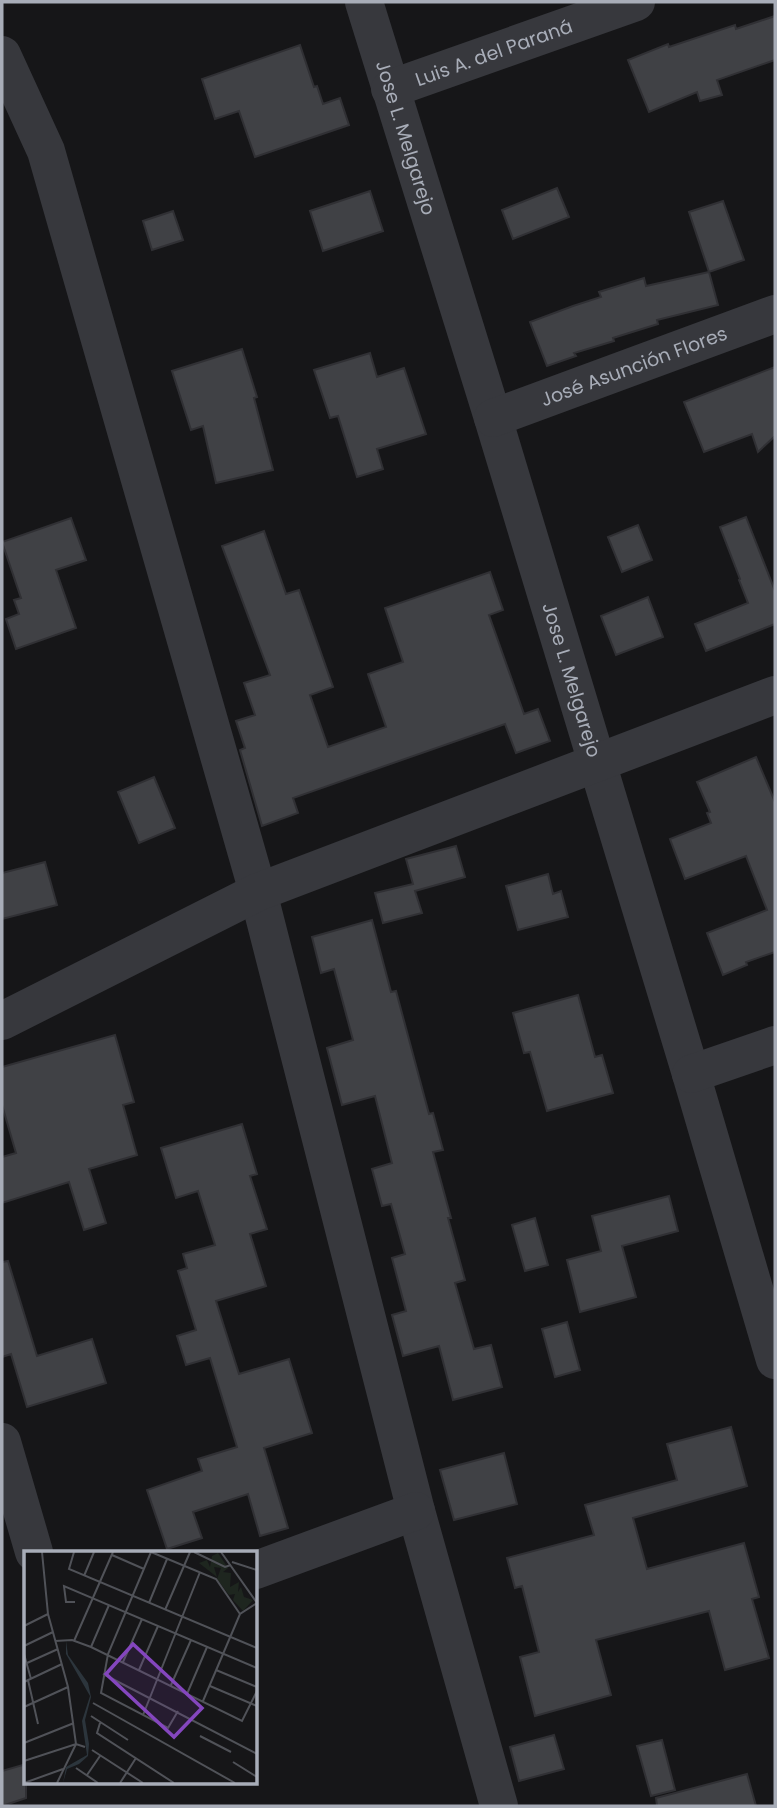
<svg xmlns="http://www.w3.org/2000/svg" width="777" height="1808" viewBox="0 0 777 1808" font-family="Poppins,sans-serif">
  <rect width="100%" height="100%" fill="#161618"/>
  <path fill="#404145" stroke="#303034" stroke-width="2" d="M 775,16 L 775,60 L 717,80 L 722,95 L 700,101 L 697,92 L 649,112 L 628,60 L 668,44 L 669,47 L 735,25 L 736,29 Z
    M 300,45 L 314,87 L 317,86 L 323,104 L 340,98 L 349,125 L 255,157 L 239,111 L 215,119 L 202,79 Z
    M 557,188 L 569,217 L 513,239 L 502,210 Z
    M 370,191 L 383,231 L 323,251 L 310,211 Z
    M 723,201 L 744,260 L 709,272 L 689,212 Z
    M 173,211 L 183,240 L 152,250 L 143,221 Z
    M 709,272 L 718,305 L 657,320 L 658,324 L 613,338 L 614,341 L 574,353 L 576,356 L 547,366 L 530,322 L 573,306 L 601,297 L 599,292 L 644,278 L 646,286 Z
    M 242,349 L 257,397 L 254,398 L 273,470 L 216,483 L 203,426 L 191,430 L 172,371 Z
    M 370,353 L 377,377 L 404,368 L 426,434 L 377,449 L 383,469 L 357,477 L 338,416 L 330,418 L 314,370 Z
    M 775,367 L 775,436 L 758,452 L 752,434 L 704,452 L 684,402 Z
    M 746,517 L 775,591 L 775,624 L 706,651 L 695,624 L 748,603 L 739,580 L 740,579 L 720,527 Z
    M 71,518 L 86,560 L 56,570 L 76,628 L 16,649 L 6,619 L 19,614 L 14,600 L 21,598 L 2,542 Z
    M 638,525 L 652,560 L 622,572 L 608,537 Z
    M 264,531 L 286,594 L 299,590 L 333,687 L 310,695 L 328,747 L 386,727 L 368,674 L 403,662 L 385,608 L 490,572 L 503,610 L 489,615 L 524,714 L 538,709 L 550,741 L 516,753 L 505,724 L 293,798 L 298,813 L 262,826 L 240,750 L 245,748 L 236,721 L 255,715 L 244,683 L 270,675 L 222,546 Z
    M 648,597 L 663,637 L 616,655 L 601,616 Z
    M 756,757 L 775,802 L 775,952 L 746,962 L 747,965 L 723,975 L 707,933 L 767,910 L 746,856 L 685,879 L 670,839 L 711,823 L 707,813 L 710,812 L 697,782 Z
    M 154,777 L 175,828 L 139,843 L 118,792 Z
    M 456,846 L 465,877 L 415,891 L 422,913 L 383,923 L 375,893 L 413,884 L 406,859 Z
    M 45,862 L 57,905 L 2,919 L 2,873 Z
    M 548,874 L 553,894 L 561,891 L 568,917 L 518,930 L 506,886 Z
    M 372,920 L 391,992 L 396,991 L 429,1114 L 433,1113 L 443,1150 L 433,1152 L 451,1218 L 448,1218 L 465,1280 L 455,1283 L 474,1349 L 491,1345 L 502,1387 L 453,1400 L 439,1346 L 403,1356 L 392,1315 L 406,1311 L 392,1258 L 405,1254 L 391,1204 L 382,1206 L 372,1169 L 392,1163 L 375,1096 L 342,1105 L 327,1048 L 353,1040 L 334,969 L 321,973 L 312,937 Z
    M 578,995 L 595,1057 L 602,1055 L 613,1093 L 547,1111 L 530,1052 L 524,1053 L 513,1013 Z
    M 115,1035 L 134,1102 L 123,1105 L 137,1155 L 89,1169 L 106,1223 L 84,1230 L 69,1182 L 2,1203 L 2,1157 L 16,1153 L 2,1105 L 2,1067 Z
    M 242,1124 L 257,1174 L 250,1176 L 267,1229 L 250,1234 L 266,1286 L 216,1301 L 239,1374 L 289,1359 L 312,1433 L 264,1448 L 288,1528 L 260,1536 L 248,1494 L 193,1512 L 202,1538 L 167,1549 L 147,1490 L 202,1471 L 198,1459 L 237,1447 L 210,1358 L 186,1365 L 177,1336 L 196,1330 L 178,1271 L 187,1268 L 183,1254 L 215,1245 L 198,1191 L 176,1198 L 161,1148 Z
    M 669,1196 L 678,1231 L 622,1246 L 636,1297 L 580,1312 L 567,1260 L 601,1251 L 592,1216 Z
    M 535,1218 L 548,1265 L 525,1271 L 512,1225 Z
    M 8,1261 L 37,1356 L 92,1339 L 106,1383 L 27,1407 L 11,1354 L 2,1357 L 2,1262 Z
    M 567,1322 L 580,1370 L 555,1377 L 542,1329 Z
    M 731,1427 L 747,1486 L 633,1518 L 647,1569 L 744,1543 L 759,1597 L 752,1599 L 769,1658 L 725,1670 L 709,1611 L 596,1640 L 611,1695 L 535,1716 L 520,1657 L 539,1652 L 522,1586 L 515,1588 L 507,1558 L 594,1535 L 585,1505 L 677,1480 L 667,1444 Z
    M 504,1453 L 517,1504 L 454,1520 L 440,1470 Z
    M 554,1735 L 564,1769 L 519,1781 L 510,1747 Z
    M 662,1740 L 675,1790 L 651,1796 L 637,1746 Z
    M 26,1764 L 26,1798 L 2,1806 L 2,1771 Z
    M 747,1774 L 756,1806 L 657,1806 L 656,1798 Z"/>
  <g fill="none" stroke-linecap="round" stroke-linejoin="round">
    <g stroke="#37383d" stroke-width="38">
      <path id="s1" d="M 364,2 L 493,418 L 691,1074 L 775,1360"/>
      <path d="M 2,55 L 46,151 L 258,892 L 416,1511 L 499,1806"/>
      <path id="s2" d="M 390,89 L 636,2"/>
      <path id="s3" d="M 493,418 L 775,314"/>
      <path d="M 2,1021 L 258,892 L 775,695"/>
      <path d="M 691,1074 L 775,1045"/>
      <path d="M 2,1442 L 34,1552"/>
      <path d="M 256,1570 L 416,1511"/>
    </g>
  </g>
  <g text-anchor="middle" dominant-baseline="central" stroke-width="5" stroke-linejoin="round" paint-order="stroke">
    <g font-size="19" fill="#a8adb8" stroke="#111113">
      <text stroke="none"><textPath href="#s2" startOffset="110">Luis A. del Paraná</textPath></text>
      <text stroke="none"><textPath href="#s1" startOffset="142">Jose L. Melgarejo</textPath></text>
      <text stroke="none"><textPath href="#s3" startOffset="150">José Asunción Flores</textPath></text>
      <text stroke="none"><textPath href="#s1" startOffset="709">Jose L. Melgarejo</textPath></text>
    </g>
  </g>
  <g transform="translate(24 1551)">
    <rect width="233" height="233" fill="#161618"/>
    <path d="M 194,2 L 204,17 L 199,21 L 207,22 L 206,36 L 215,31 L 214,41 L 217,36 L 220,46 L 229,49 L 219,60 L 209,49 L 211,43 L 205,44 L 193,28 L 197,17 L 190,16 L 193,26 L 175,12 L 183,9 L 186,16 L 188,5 Z" fill="#1e261f"/>
    <path d="M 42,90 L 44,104 L 64,132 L 67,146 L 61,169 L 65,193 L 64,205 L 55,213 L 43,218 L 39,232 L 42,216 L 63,204 L 58,170 L 66,145 L 42,103 Z" fill="#2c353c"/>
    <path fill="none" stroke="#505258" stroke-width="2" d="M 18,1 L 24,63 L 44,136 L 52,193 L 33,232M 50,1 L 45,18 L 233,97M 127,1 L 84,103 L 77,142 L 144,177 L 154,160M 127,1 L 192,28 L 216,63M 170,1 L 201,16 L 207,14M 197,1 L 233,52M 88,4 L 120,18M 208,11 L 233,19M 60,25 L 70,1M 51,51 L 42,51 L 40,35 L 233,117M 125,52 L 143,8M 141,59 L 166,1M 0,75 L 24,63M 31,90 L 48,89 L 67,96 L 218,170 L 233,140M 50,90 L 89,1M 0,95 L 29,81M 67,96 L 85,54M 0,103 L 7,128M 99,111 L 118,68M 3,112 L 34,98M 115,119 L 134,75M 192,119 L 233,136M 79,123 L 233,203M 4,129 L 14,173M 0,131 L 38,113M 147,134 L 167,89M 186,135 L 233,155M 163,143 L 183,96M 179,150 L 216,63 L 233,52M 69,152 L 211,232M 0,156 L 44,136M 119,164 L 176,21M 67,165 L 104,189M 76,172 L 73,182 L 150,232M 176,185 L 207,201M 0,192 L 50,172M 68,199 L 119,232M 0,210 L 52,193 L 61,196M 209,211 L 233,226M 52,217 L 74,232M 63,224 L 76,205M 0,232 L 39,218M 96,232 L 112,207"/>
    <path fill="#8446be" fill-opacity="0.15" stroke="#8446be" stroke-width="3.5" d="M 109,93 L 178,157 L 150,186 L 82,123 Z"/>
    <rect width="233" height="233" fill="none" stroke="#a8adb8" stroke-width="3.5"/>
  </g>
  <rect width="777" height="1808" fill="none" stroke="#a8adb8" stroke-width="7"/>
</svg>
